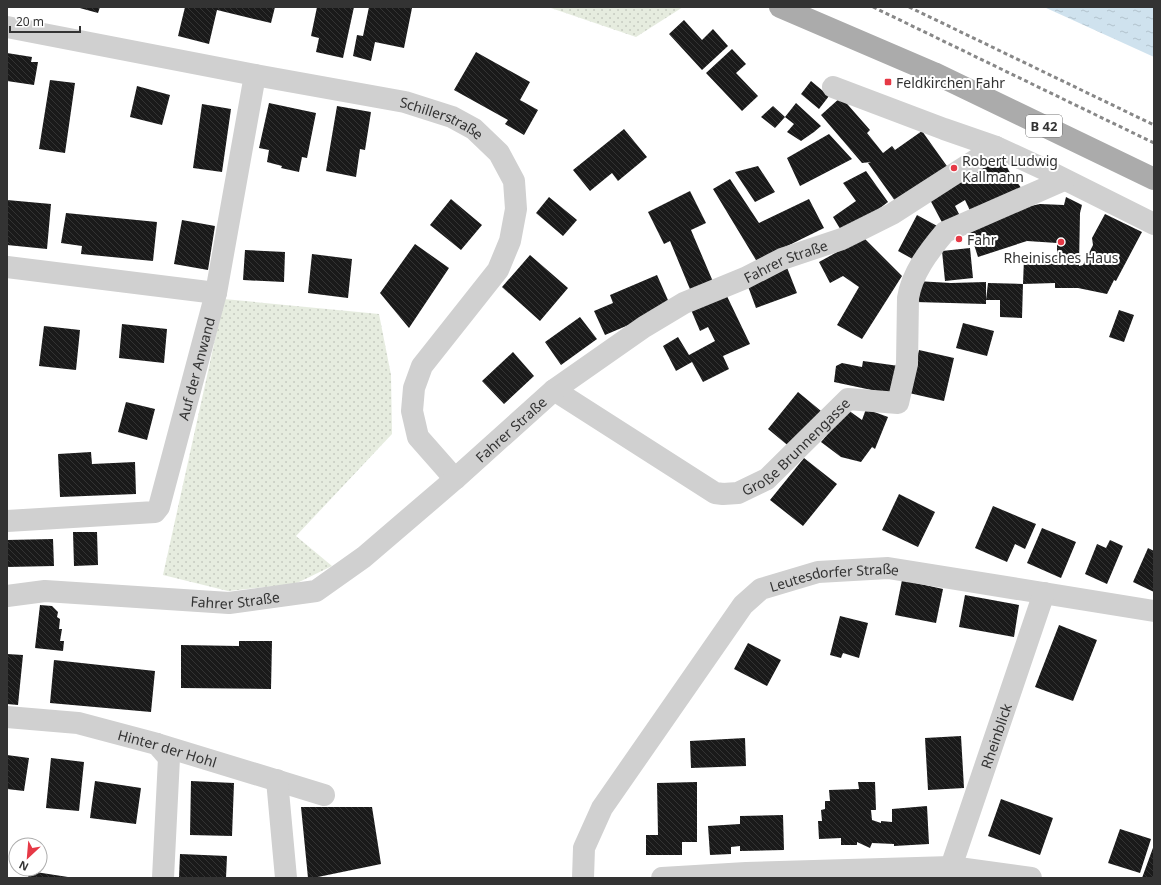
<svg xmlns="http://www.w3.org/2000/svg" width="1161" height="885" viewBox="0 0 1161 885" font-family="'Noto Sans',sans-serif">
  <defs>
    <pattern id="grass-dots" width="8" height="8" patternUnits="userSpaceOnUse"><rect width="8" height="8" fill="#e6ecdf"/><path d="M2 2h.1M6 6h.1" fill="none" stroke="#c6cbc0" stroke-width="1.8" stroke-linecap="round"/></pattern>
    <pattern id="water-ripples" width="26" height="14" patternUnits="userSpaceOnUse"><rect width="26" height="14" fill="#cfe2ee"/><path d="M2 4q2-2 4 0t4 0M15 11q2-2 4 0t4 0" fill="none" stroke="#b2c2cd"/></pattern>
    <pattern id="building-back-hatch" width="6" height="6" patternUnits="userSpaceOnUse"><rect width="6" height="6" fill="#1a1a1a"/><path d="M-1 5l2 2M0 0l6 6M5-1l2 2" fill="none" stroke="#333"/></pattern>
  </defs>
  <rect width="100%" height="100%" fill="#fff"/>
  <path fill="url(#grass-dots)" d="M 548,7 L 683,7 L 636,37 Z
    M 224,299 L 379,314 L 391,375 L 392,434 L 296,536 L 332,566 L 295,584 L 228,591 L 163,575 Z"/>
  <path fill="url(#water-ripples)" d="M 1044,7 L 1154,7 L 1154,57 Z"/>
  <path fill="url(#building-back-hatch)" d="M 76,7 L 100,7 L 98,13 Z
    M 185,7 L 275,7 L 271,23 L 217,10 L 209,44 L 178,36 Z
    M 317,7 L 354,7 L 343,58 L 316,52 L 319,38 L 311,36 Z
    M 369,7 L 408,7 L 412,8 L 404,48 L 375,42 L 371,61 L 353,56 L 357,35 L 363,36 Z
    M 684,20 L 702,40 L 713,29 L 728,46 L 702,70 L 669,34 Z
    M 732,49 L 746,64 L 736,73 L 758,96 L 742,111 L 706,73 Z
    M 476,52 L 530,82 L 520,100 L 538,110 L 524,135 L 505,124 L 508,120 L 454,90 Z
    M 7,53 L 32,57 L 31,62 L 38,62 L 34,85 L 7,81 Z
    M 50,80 L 75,83 L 65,153 L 39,149 Z
    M 811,81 L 829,96 L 819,109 L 801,94 Z
    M 137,86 L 170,95 L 162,125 L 130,117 Z
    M 841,97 L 870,130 L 867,133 L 883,153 L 892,146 L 895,150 L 922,131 L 949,169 L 898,205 L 868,163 L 871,162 L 862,163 L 821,115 Z
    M 269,103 L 316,113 L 307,158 L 302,157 L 299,172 L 281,168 L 282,166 L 267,162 L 269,150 L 259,148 Z
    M 796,103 L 821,126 L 814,132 L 801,141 L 787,132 L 794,124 L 785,117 Z
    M 202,104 L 231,109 L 222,172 L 193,168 Z
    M 337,106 L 371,112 L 365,150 L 360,149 L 356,177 L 326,171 Z
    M 773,106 L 785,117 L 775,128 L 761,117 Z
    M 624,129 L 647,157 L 618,181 L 612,173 L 590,191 L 573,170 Z
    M 829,134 L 852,159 L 800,186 L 787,158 Z
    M 1000,154 L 1009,171 L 1022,189 L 973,217 L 965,200 L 955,206 L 962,220 L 945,228 L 928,196 Z
    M 758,166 L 775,192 L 755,202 L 735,172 Z
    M 866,171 L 888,202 L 864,220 L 842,232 L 833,217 L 856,201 L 843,183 Z
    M 730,179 L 759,223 L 809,199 L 824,228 L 773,253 L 759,265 L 713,189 Z
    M 690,191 L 706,223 L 691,230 L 714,284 L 692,294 L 670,241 L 664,244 L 648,212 Z
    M 549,197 L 577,220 L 563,236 L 536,213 Z
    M 1066,197 L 1082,205 L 1080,213 L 1079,266 L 1083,265 L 1093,245 L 1092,238 L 1105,214 L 1142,232 L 1116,281 L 1114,280 L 1107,294 L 1078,288 L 1055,288 L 1055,283 L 1023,284 L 1022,318 L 1000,317 L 1000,300 L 986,300 L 986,304 L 915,302 L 916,281 L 951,283 L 986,282 L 986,300 L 988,283 L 1023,284 L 1024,258 L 1057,259 L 1057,243 L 1027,241 L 978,257 L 968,226 L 1011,210 L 1040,204 L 1064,205 Z
    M 451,199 L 482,225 L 461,250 L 430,225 Z
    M 7,200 L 51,204 L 47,249 L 7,245 Z
    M 66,213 L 157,222 L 153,261 L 81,254 L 82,246 L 61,243 Z
    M 917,215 L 939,227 L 920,263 L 898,251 Z
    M 182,220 L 215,226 L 208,270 L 174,264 Z
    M 860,234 L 902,276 L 862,339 L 837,325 L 859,287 L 843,276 L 830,283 L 819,262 L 848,246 Z
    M 415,244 L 449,268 L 409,328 L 380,293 Z
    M 970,248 L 973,278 L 945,281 L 942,251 Z
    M 245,250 L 285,252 L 284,282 L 243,280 Z
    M 312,254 L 352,259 L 348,298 L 308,293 Z
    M 530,255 L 568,288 L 540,321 L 502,287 Z
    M 786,265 L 797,293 L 756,308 L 746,281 Z
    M 657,275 L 671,307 L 605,335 L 594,311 L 613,303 L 610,295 Z
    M 724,290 L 750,344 L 723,356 L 729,369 L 703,382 L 692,362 L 676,371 L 663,346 L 678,337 L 689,355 L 715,341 L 708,327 L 700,331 L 689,305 Z
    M 1119,310 L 1134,315 L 1124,342 L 1109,337 Z
    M 580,317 L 597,339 L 561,365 L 545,342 Z
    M 963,323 L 994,331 L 987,356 L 956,348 Z
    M 122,324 L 167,329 L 164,363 L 119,358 Z
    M 44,326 L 80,330 L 76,370 L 39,366 Z
    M 919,350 L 954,358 L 944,401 L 909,393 Z
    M 513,352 L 534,376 L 504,404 L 482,381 Z
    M 863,361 L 899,366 L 895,395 L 834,382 L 836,366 L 842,363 L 862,367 Z
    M 798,392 L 821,411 L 791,448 L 768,429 Z
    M 126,402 L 155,409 L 147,440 L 118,432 Z
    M 866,409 L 888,417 L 875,449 L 872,447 L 861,462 L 841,457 L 821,442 L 848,410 L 862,420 Z
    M 91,452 L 92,464 L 135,462 L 136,494 L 60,497 L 58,454 Z
    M 804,458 L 837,484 L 803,526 L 770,500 Z
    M 899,494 L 935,512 L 918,547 L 882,530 Z
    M 993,506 L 1036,524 L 1025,549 L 1015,544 L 1007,562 L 975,548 Z
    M 1042,528 L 1076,542 L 1061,578 L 1027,563 Z
    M 73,532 L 97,532 L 98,565 L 74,566 Z
    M 53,539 L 54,566 L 7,567 L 7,540 Z
    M 1110,540 L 1123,546 L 1107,584 L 1085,574 L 1097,544 L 1106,548 Z
    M 1148,548 L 1154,551 L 1154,592 L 1133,582 Z
    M 902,580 L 943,589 L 936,623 L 895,615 Z
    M 965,595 L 1019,605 L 1014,637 L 959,627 Z
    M 40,605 L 52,606 L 58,612 L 57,617 L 60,619 L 59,629 L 62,629 L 60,641 L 64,641 L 63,651 L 35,648 Z
    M 840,616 L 868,623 L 859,658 L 843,653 L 841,658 L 830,655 Z
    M 1059,625 L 1097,640 L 1073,701 L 1035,687 Z
    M 239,641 L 272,641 L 271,689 L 181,688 L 181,645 L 239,646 Z
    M 748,643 L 781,660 L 767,686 L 734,669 Z
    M 7,654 L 23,655 L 18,705 L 7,704 Z
    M 54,660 L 155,671 L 151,712 L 50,703 Z
    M 961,736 L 964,788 L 928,790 L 925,738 Z
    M 745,738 L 746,766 L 691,768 L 690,741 Z
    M 7,755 L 29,758 L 24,791 L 7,789 Z
    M 51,758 L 84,762 L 79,811 L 46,808 Z
    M 95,781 L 141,788 L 136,824 L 90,818 Z
    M 191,781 L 234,783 L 232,836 L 190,835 Z
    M 697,782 L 697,842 L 682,842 L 682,855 L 646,855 L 646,835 L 658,835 L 657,783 Z
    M 858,782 L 875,782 L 876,810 L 871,810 L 872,820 L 881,823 L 881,821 L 892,822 L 892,809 L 927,806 L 929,844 L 894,846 L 894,844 L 872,843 L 870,848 L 857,842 L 857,845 L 841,845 L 841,838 L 819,839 L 818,821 L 822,821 L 821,810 L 825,809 L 825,801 L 830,801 L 829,790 L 859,789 Z
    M 1001,799 L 1053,818 L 1040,855 L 988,836 Z
    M 301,807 L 372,807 L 381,864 L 313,878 L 308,878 Z
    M 783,815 L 784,850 L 740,851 L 740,846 L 731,847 L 731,854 L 710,855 L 708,826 L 740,824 L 740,816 Z
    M 1120,829 L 1151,839 L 1140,873 L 1108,863 Z
    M 1154,845 L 1154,878 L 1142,878 Z
    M 180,854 L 227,856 L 226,878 L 179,878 Z
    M 29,871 L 68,877 L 68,878 L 28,878 Z"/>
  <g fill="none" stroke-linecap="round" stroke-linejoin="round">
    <g stroke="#d0d0d0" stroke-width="22">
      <path id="s1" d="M 7,27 L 255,75 L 405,102 L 452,117 L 474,129 L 499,153 L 514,181 L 516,209 L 510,241 L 498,270 L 422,366 L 414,388 L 412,411 L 418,437 L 455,479"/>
      <path d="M 833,87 L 944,129 L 996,147 L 1046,170 L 1154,224"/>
      <path d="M 7,267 L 216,293"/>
      <path id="s2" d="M 554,390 L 715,493 L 723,494 L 738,493 L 767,479 L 848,399 L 898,403 L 907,364 L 908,298 C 912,273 929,251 945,232 L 1064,180"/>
      <path id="s3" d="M 7,521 L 155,512 L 159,507 L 216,293 L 255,75"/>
      <path id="s4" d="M 7,596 L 45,591 L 229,603 L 316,591 L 364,557 L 455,479 L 554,390 L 644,327 L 684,303 L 745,278 L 782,259 L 842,239 L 892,214 L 996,147"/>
      <path id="s5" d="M 7,717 L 78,723 L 157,744 L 324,795"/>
      <path d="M 157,744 L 169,758 L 163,878"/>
      <path d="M 277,780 L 286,878"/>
      <path id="s6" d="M 583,878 L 584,848 L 602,808 L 743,605 L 761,589 L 818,572 L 888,568 L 1154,611"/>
      <path d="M 662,878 L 746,873 L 951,867 L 1031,878"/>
      <path id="s7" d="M 948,878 L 951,867 L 1044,593"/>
    </g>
    <path stroke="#ababab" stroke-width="22" d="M 780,7 L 934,73 L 1154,179"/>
    <path stroke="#888" stroke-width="3" stroke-dasharray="4 3" stroke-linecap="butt" d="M 873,7 L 1154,143
      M 909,7 L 1154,125"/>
  </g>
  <g fill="#e63946" stroke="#fff" stroke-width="1.5">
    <rect x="884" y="78" width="8" height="8" rx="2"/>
    <circle cx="954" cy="168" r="4"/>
    <circle cx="959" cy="239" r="4"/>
    <circle cx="1061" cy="242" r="4"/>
  </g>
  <g text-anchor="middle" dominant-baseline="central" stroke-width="4" stroke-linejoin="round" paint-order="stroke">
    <rect fill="#fff" stroke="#707070" stroke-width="1" x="1026" y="115" width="36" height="22" rx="3"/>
    <g font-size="13" font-weight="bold" fill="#333">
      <text x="1044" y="126">B 42</text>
    </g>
    <g font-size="14" fill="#333" stroke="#fff" text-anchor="start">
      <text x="896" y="82">Feldkirchen Fahr</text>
      <text x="962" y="160">Robert Ludwig<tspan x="962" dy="16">Kallmann</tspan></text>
      <text x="967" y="239">Fahr</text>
      <text x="1061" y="257" text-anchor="middle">Rheinisches Haus</text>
    </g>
    <g font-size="14" fill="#333" stroke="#fff">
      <text stroke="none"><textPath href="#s1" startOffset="445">Schillerstraße</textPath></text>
      <text stroke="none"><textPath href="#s4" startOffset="889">Fahrer Straße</textPath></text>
      <text stroke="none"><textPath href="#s3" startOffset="298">Auf der Anwand</textPath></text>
      <text stroke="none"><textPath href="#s4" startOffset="564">Fahrer Straße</textPath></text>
      <text stroke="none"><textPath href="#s2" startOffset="289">Große Brunnengasse</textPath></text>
      <text stroke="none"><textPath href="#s6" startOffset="420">Leutesdorfer Straße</textPath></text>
      <text stroke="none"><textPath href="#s4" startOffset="229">Fahrer Straße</textPath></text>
      <text stroke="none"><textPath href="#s7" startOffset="150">Rheinblick</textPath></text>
      <text stroke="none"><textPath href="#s5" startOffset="164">Hinter der Hohl</textPath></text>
    </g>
  </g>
  <rect width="1161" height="885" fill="none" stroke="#333333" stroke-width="16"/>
  <g transform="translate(28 857) rotate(206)"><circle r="19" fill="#ffffff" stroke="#adadad"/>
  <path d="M0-3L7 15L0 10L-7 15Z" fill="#e63946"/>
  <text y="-6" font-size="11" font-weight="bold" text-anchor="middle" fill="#333333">N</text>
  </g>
  <path d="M10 26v6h70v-6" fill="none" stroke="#333333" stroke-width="2"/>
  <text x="16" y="26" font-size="12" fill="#333333" stroke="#ffffff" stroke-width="3" paint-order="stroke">20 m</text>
</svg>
